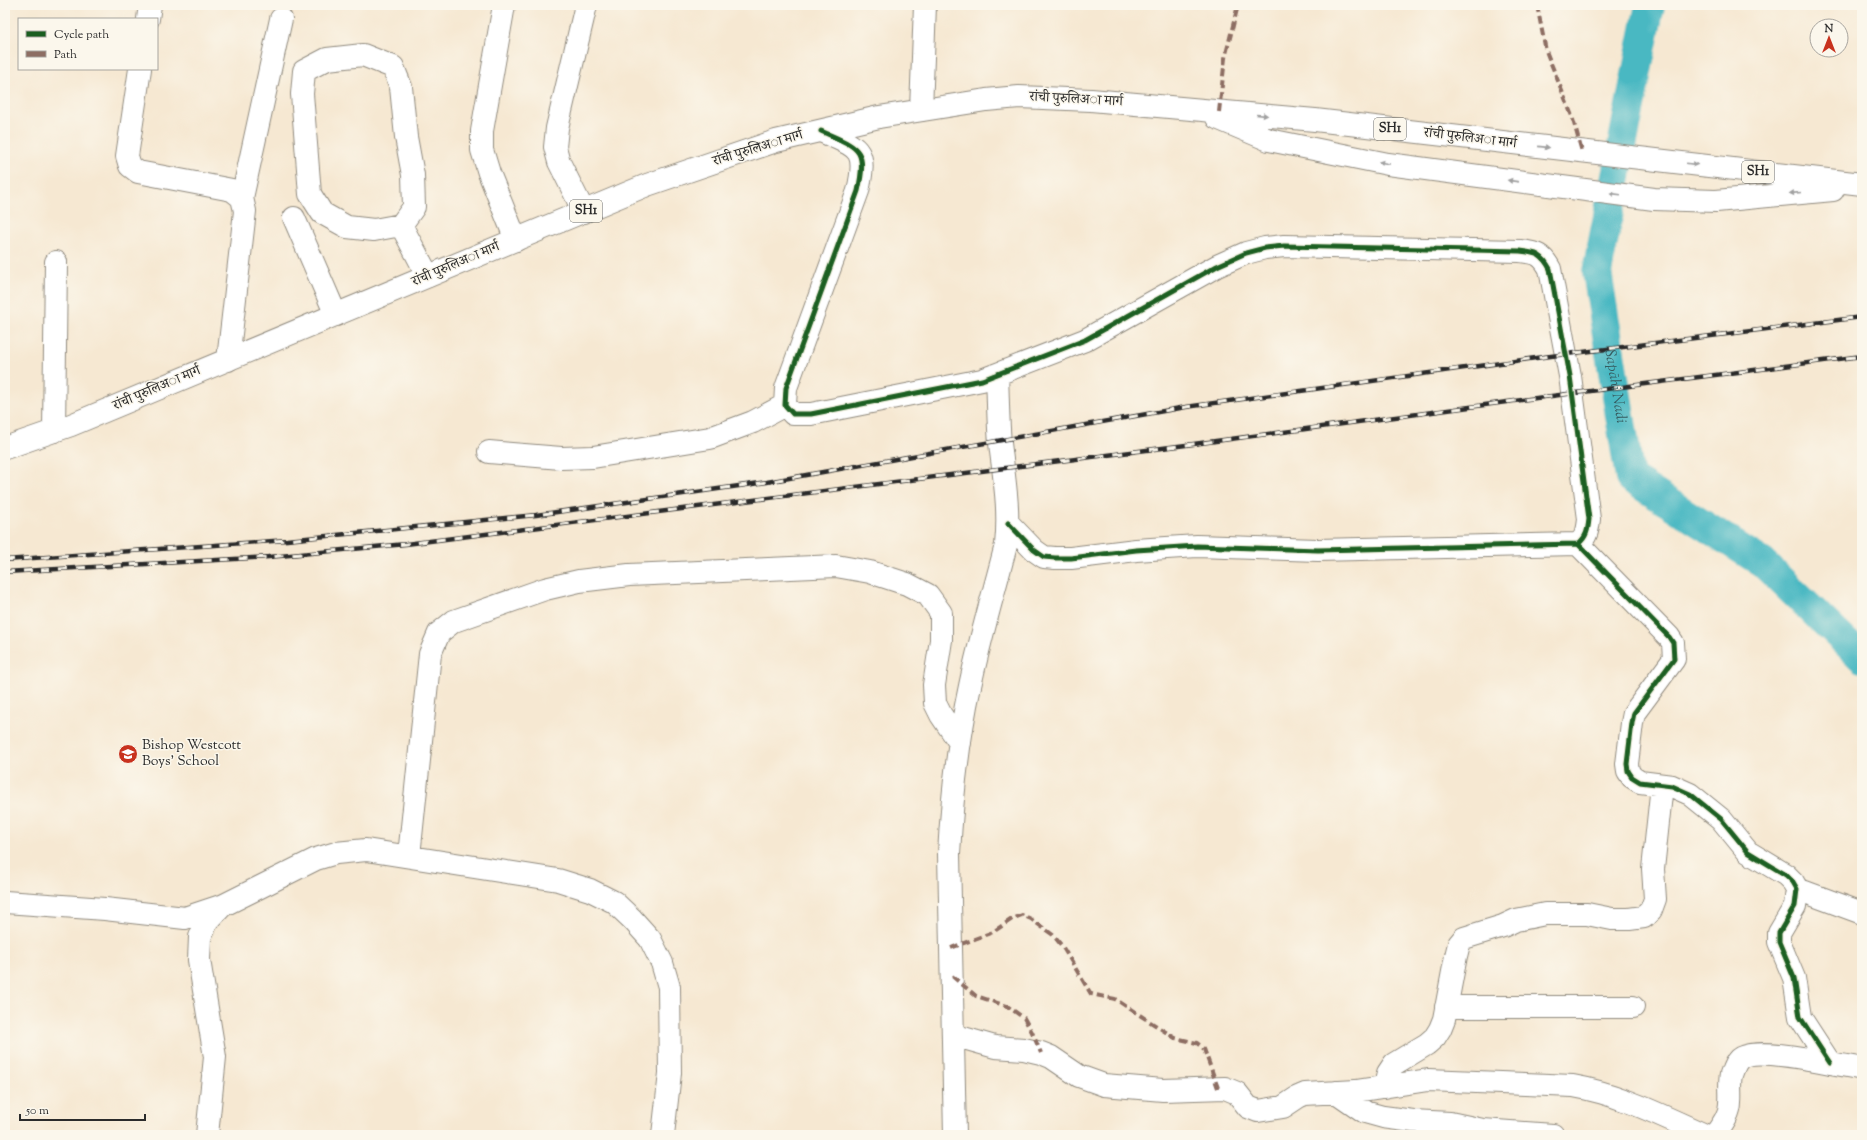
<svg xmlns="http://www.w3.org/2000/svg" width="1867" height="1140" viewBox="0 0 1867 1140" font-family="'Sorts Mill Goudy','Noto Serif Devanagari',serif">
  <rect width="100%" height="100%" fill="#fbf7ec"/>
  <filter id="ink" filterUnits="userSpaceOnUse"><feTurbulence type="fractalNoise" baseFrequency=".025" numOctaves="2"/><feDisplacementMap in="SourceGraphic" scale="8" xChannelSelector="R" yChannelSelector="G"/><feConvolveMatrix kernelMatrix="1 2 1 2 8 2 1 2 1" color-interpolation-filters="sRGB"/></filter>
  <filter id="wash" filterUnits="userSpaceOnUse"><feTurbulence type="fractalNoise" baseFrequency=".012" numOctaves="4" result="noise"/><feDisplacementMap in="SourceGraphic" scale="16" xChannelSelector="R" yChannelSelector="G"/><feGaussianBlur stdDeviation="0.9" result="paint"/><feColorMatrix in="noise" values="0 0 0 0 0 0 0 0 0 0 0 0 0 0 0 0 0 1.4 0 .05"/><feComposite in="paint" operator="in"/></filter>
  <g filter="url(#wash)">
    <rect width="100%" height="100%" fill="#f6e8d2"/>
    <g fill="none" stroke-linecap="round" stroke-linejoin="round">
      <path stroke="#49b8c2" stroke-width="30" id="s1" d="M 1650,5 L 1597,272 L 1630,478 L 1763,563 L 1862,658"/>
    </g>
  </g>
  <g filter="url(#ink)">
    <g fill="none" stroke-linecap="round" stroke-linejoin="round">
      <defs>
        <path id="minor" d="M 504,5 L 482,131 L 482,150 L 489,173 L 516,240
          M 148,19 L 150,5
          M 140,69 L 127,156 L 130,166 L 138,172 L 232,190 L 242,198 L 245,211 L 228,360
          M 921,110 L 925,5
          M 821,131 C 858,148 868,147 858,191 L 786,388 L 785,405 L 793,414 L 811,414 L 982,380 L 1085,340 L 1217,266 L 1246,253 L 1265,248 L 1284,246 L 1520,251 C 1537,253 1542,254 1550,269 L 1570,376 L 1589,519 C 1588,529 1587,537 1578,544
          M 242,198 L 281,19
          M 584,212 L 559,162 L 555,147 L 557,128 L 586,5
          M 294,218 L 336,315
          M 401,225 L 414,207 L 413,175 L 406,137 L 401,87 L 393,67 L 363,55 L 327,59 L 304,71 L 302,94 L 310,194 L 322,213 L 347,227 L 374,230 L 401,225 L 428,276
          M 54,431 L 56,262
          M 489,452 L 561,458 L 593,457 L 710,438 L 753,422 L 785,405
          M 1008,523 L 1034,550 L 1044,557 L 1055,558 L 1071,558 L 1136,550 L 1197,546 L 1318,550 L 1578,544 L 1669,637 L 1673,643 L 1674,659 L 1634,713 L 1632,723 L 1627,764 L 1628,771 L 1632,777 L 1640,782 L 1672,786 L 1690,794 L 1721,819 L 1748,852 L 1786,875 L 1793,882 L 1797,889 L 1795,906 L 1779,933 L 1779,942 L 1794,978 L 1800,1017 L 1830,1063
          M 409,856 L 430,654 L 439,633 L 454,621 L 545,589 L 579,581 L 629,575 L 836,566 L 870,572 L 907,584 L 928,595 L 941,613 L 941,640 L 934,685 L 935,703 L 941,715 L 960,743
          M 1797,889 L 1862,913
          M 5,902 L 105,909 L 185,918 L 221,906
          M 1446,1007 L 1633,1007
          M 953,1035 L 995,1047 L 1024,1049 L 1041,1053 L 1051,1057 L 1079,1076 L 1104,1085 L 1163,1090 L 1225,1088 L 1237,1093 L 1248,1107 L 1258,1111 L 1283,1107 L 1298,1097 L 1305,1094 L 1356,1091 L 1428,1080 L 1573,1086 C 1620,1094 1662,1116 1705,1135
          M 1385,1087 L 1388,1073 L 1394,1064 L 1427,1044 L 1435,1037 L 1440,1029 L 1444,1019 L 1456,956 L 1459,944 L 1464,938 L 1503,926 L 1516,920 L 1545,914 L 1587,914 L 1612,919 L 1629,919 L 1644,917 L 1651,910 L 1655,899 L 1653,869 L 1662,785
          M 1336,1092 L 1365,1112 L 1383,1117 L 1413,1121 L 1450,1123 L 1483,1130 L 1553,1135
          M 207,1135 L 215,1057 L 199,960 L 200,937 L 207,922 L 222,906 L 316,859 L 336,853 L 366,850 L 558,880 L 590,890 L 614,902 L 632,919 L 650,939 L 662,963 L 669,987 L 670,1073 L 663,1135
          M 955,1135 L 949,854 C 952,798 958,741 970,686 C 980,638 994,592 1006,545 C 1010,509 1004,478 1000,443 C 998,421 998,397 997,375
          M 1715,1135 C 1722,1125 1730,1115 1730,1103 C 1731,1094 1729,1083 1731,1075 C 1733,1069 1735,1063 1739,1059 C 1754,1045 1840,1065 1862,1069"/>
        <path id="major" d="M 1217,118 L 1269,140 L 1388,164 L 1654,199 L 1716,201 L 1833,190
          M 5,448 L 71,425 L 647,185 L 776,141 L 879,117 L 986,100 L 1019,97 L 1091,100 L 1315,120 L 1862,184"/>
      </defs>
      <use href="#minor" stroke="#908a7e" stroke-width="24"/>
      <use href="#major" stroke="#908a7e" stroke-width="24"/>
      <use href="#minor" stroke="#fff" stroke-width="22"/>
      <use href="#major" stroke="#fff" stroke-width="22"/>
      <defs>
        <path id="rail" d="M 5,560 L 287,540 L 536,515 L 767,482 L 1186,407 L 1543,357 L 1862,317
          M 5,572 L 269,557 L 406,544 L 1186,445 L 1544,397 L 1862,356"/>
      </defs>
      <use href="#rail" stroke="#2b2b2b" stroke-width="4.5"/>
      <use href="#rail" stroke="#fbf7ec" stroke-width="3" stroke-dasharray="9" stroke-linecap="butt"/>
      <path stroke="#8d6e63" stroke-width="4" stroke-dasharray="8 4" stroke-linecap="butt" d="M 1537,5 L 1546,51 L 1572,116 L 1582,152
        M 1219,112 L 1225,58 L 1238,5
        M 951,948 L 993,932 L 1012,919 L 1022,915 L 1031,919 L 1053,935 L 1062,946 L 1091,994 L 1115,999 L 1175,1038 L 1197,1043 L 1204,1049 L 1218,1088
        M 952,976 L 976,996 L 1007,1006 L 1024,1018 L 1032,1032 L 1041,1053"/>
      <defs>
        <path id="cycleway" d="M 821,131 C 858,148 868,147 858,191 L 786,388 L 785,405 L 793,414 L 811,414 L 982,380 L 1085,340 L 1217,266 L 1246,253 L 1265,248 L 1284,246 L 1520,251 C 1537,253 1542,254 1550,269 L 1570,376 L 1589,519 C 1588,529 1587,537 1578,544
          M 1008,523 L 1034,550 L 1044,557 L 1055,558 L 1071,558 L 1136,550 L 1197,546 L 1318,550 L 1578,544 L 1669,637 L 1673,643 L 1674,659 L 1634,713 L 1632,723 L 1627,764 L 1628,771 L 1632,777 L 1640,782 L 1672,786 L 1690,794 L 1721,819 L 1748,852 L 1786,875 L 1793,882 L 1797,889 L 1795,906 L 1779,933 L 1779,942 L 1794,978 L 1800,1017 L 1830,1063"/>
      </defs>
      <use href="#cycleway" stroke="#fbf7ec" stroke-width="8"/>
      <use href="#cycleway" stroke="#1b5e20" stroke-width="5"/>
    </g>
    <defs><path id="oneway-solid" d="M-6-.8H1V-3.2L6.5 0L1 3.2V.8H-6Z"/></defs>
    <g fill="#a0a0a0">
      <use href="#oneway-solid" transform="translate(1262 115) rotate(5)"/>
      <use href="#oneway-solid" transform="translate(1544 147) rotate(6)"/>
      <use href="#oneway-solid" transform="translate(1384 163) rotate(-169)"/>
      <use href="#oneway-solid" transform="translate(1692 164) rotate(7)"/>
      <use href="#oneway-solid" transform="translate(1513 181) rotate(-172)"/>
      <use href="#oneway-solid" transform="translate(1795 193) rotate(175)"/>
      <use href="#oneway-solid" transform="translate(1615 194) rotate(-173)"/>
    </g>
  </g>
  <defs>
    <symbol id="school-disc" viewBox="-11 -11 22 22"><circle r="9.5" fill="#c8321e" stroke="#fbf7ec"/><path d="M0-5L7-2L0 1L-7-2ZM-4 1L0 2.5L4 1V4Q0 6-4 4Z" fill="#fff"/></symbol>
  </defs>
  <g fill-rule="evenodd">
    <use href="#school-disc" x="117" y="743" width="22" height="22"/>
  </g>
  <g text-anchor="middle" dominant-baseline="central" stroke-width="3" stroke-linejoin="round" paint-order="stroke">
    <g fill="#fbf7ec" stroke="#696865" stroke-width="1">
      <rect x="1374" y="118" width="32" height="22" rx="3"/>
      <rect x="1742" y="161" width="32" height="22" rx="3"/>
      <rect x="570" y="200" width="32" height="22" rx="3"/>
    </g>
    <g font-size="13" font-weight="bold" fill="#2b2b2b">
      <text x="1390" y="129">SH1</text>
      <text x="1758" y="172">SH1</text>
      <text x="586" y="211">SH1</text>
    </g>
    <g font-size="14" fill="#2b2b2b" stroke="#fbf7ec">
      <text transform="translate(1076 100) rotate(3)">रांची पुरुलिअा मार्ग</text>
      <text transform="translate(1470 139) rotate(7)">रांची पुरुलिअा मार्ग</text>
      <text transform="translate(758 149) rotate(-17)">रांची पुरुलिअा मार्ग</text>
      <text transform="translate(456 265) rotate(-23)">रांची पुरुलिअा मार्ग</text>
      <text transform="translate(157 389) rotate(-23)">रांची पुरुलिअा मार्ग</text>
    </g>
    <g font-size="14" fill="#2b2b2b" stroke="#fbf7ec" text-anchor="start">
      <text x="142" y="746">Bishop Westcott<tspan x="142" dy="16">Boys' School</tspan></text>
    </g>
    <g font-size="15" font-style="italic" fill="#365c60" stroke="#fbf7ec">
      <text stroke="none"><textPath href="#s1" startOffset="388">Sapāhi Nadi</textPath></text>
    </g>
  </g>
  <rect width="1867" height="1140" fill="none" stroke="#fbf7ec" stroke-width="20"/>
  <rect x="18" y="18" width="140" height="52" fill="#fbf7ec" stroke="#a8a59f"/>
  <rect x="26" y="31" width="20" height="6" fill="#1b5e20" stroke="#a8a59f"/>
  <text x="54" y="38" font-size="12" fill="#2b2b2b">Cycle path</text>
  <rect x="26" y="51" width="20" height="6" fill="#8d6e63" stroke="#a8a59f"/>
  <text x="54" y="58" font-size="12" fill="#2b2b2b">Path</text>
  <g transform="translate(1829 38)"><circle r="19" fill="#fbf7ec" stroke="#a8a59f"/>
  <path d="M0-3L7 15L0 10L-7 15Z" fill="#c8321e"/>
  <text y="-6" font-size="11" font-weight="bold" text-anchor="middle" fill="#2b2b2b">N</text>
  </g>
  <path d="M20 1114v6h125v-6" fill="none" stroke="#2b2b2b" stroke-width="2"/>
  <text x="26" y="1114" font-size="12" fill="#2b2b2b" stroke="#fbf7ec" stroke-width="3" paint-order="stroke">50 m</text>
</svg>
